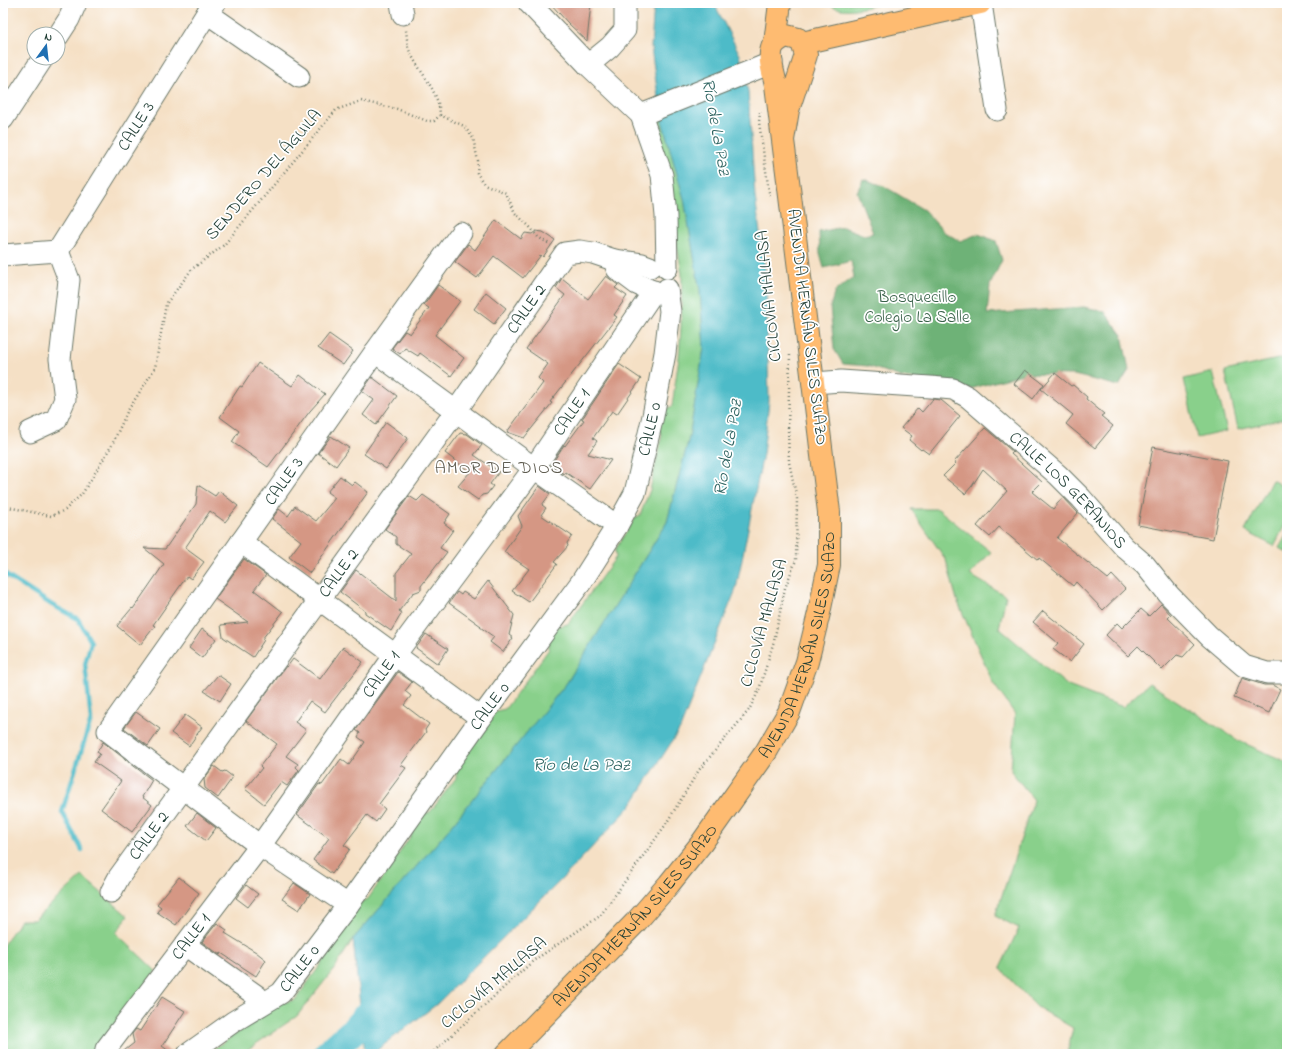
<svg xmlns="http://www.w3.org/2000/svg" width="1290" height="1057" viewBox="0 0 1290 1057" font-family="'Indie Flower',sans-serif">
  <rect width="100%" height="100%" fill="#fff"/>
  <filter id="ink" filterUnits="userSpaceOnUse"><feTurbulence type="fractalNoise" baseFrequency=".025" numOctaves="2"/><feDisplacementMap in="SourceGraphic" scale="8" xChannelSelector="R" yChannelSelector="G"/><feConvolveMatrix kernelMatrix="1 2 1 2 8 2 1 2 1" color-interpolation-filters="sRGB"/></filter>
  <filter id="wash" filterUnits="userSpaceOnUse"><feTurbulence type="fractalNoise" baseFrequency=".012" numOctaves="4" result="noise"/><feDisplacementMap in="SourceGraphic" scale="16" xChannelSelector="R" yChannelSelector="G"/><feGaussianBlur stdDeviation="0.9" result="paint"/><feColorMatrix in="noise" values="0 0 0 0 0 0 0 0 0 0 0 0 0 0 0 0 0 1.4 0 .05"/><feComposite in="paint" operator="in"/></filter>
  <g filter="url(#wash)">
    <rect width="100%" height="100%" fill="#f5e0c5"/>
    <path fill="#89d08b" stroke="#548660" d="M 828,3 L 886,3 C 869,6 842,16 828,3 Z
      M 661,117 L 684,199 L 700,291 L 704,348 L 689,438 L 667,522 L 628,585 L 566,684 L 443,836 L 353,939 L 335,968 L 297,1016 L 241,1054 L 206,1054 L 281,1003 L 295,1000 L 338,941 L 339,930 L 357,904 L 368,899 L 412,834 L 410,828 L 420,814 L 430,812 L 456,778 L 458,757 L 496,711 L 505,709 L 549,649 L 549,638 L 558,626 L 568,624 L 616,557 L 615,550 L 634,519 L 640,515 L 650,490 L 662,435 L 658,426 L 662,411 L 672,406 L 679,357 L 681,327 L 682,275 L 670,203 L 654,121 Z
      M 1287,357 L 1287,418 L 1238,429 L 1225,371 Z
      M 1213,372 L 1227,431 L 1197,438 L 1184,379 Z
      M 1272,480 L 1287,489 L 1287,521 L 1274,546 L 1245,531 Z
      M 911,509 L 938,509 L 991,552 L 970,575 L 1006,596 L 999,628 L 1068,686 L 1123,707 L 1149,683 L 1239,741 L 1287,762 L 1287,1054 L 1067,1054 L 1073,1028 L 1037,1007 L 1000,968 L 1019,928 L 995,916 L 1034,800 L 1011,771 L 1015,714 L 993,683 L 957,600 L 946,560 Z
      M 1287,534 L 1287,553 L 1279,548 Z
      M 82,876 L 128,916 L 116,933 L 156,971 L 96,1054 L 3,1054 L 3,945 L 21,920 L 34,920 Z"/>
    <path fill="#6eb277" stroke="#467856" d="M 863,179 L 884,186 L 924,210 L 944,232 L 960,241 L 978,234 L 996,241 L 1002,260 L 990,285 L 987,314 L 1084,307 L 1104,311 L 1122,335 L 1129,370 L 1119,386 L 1074,375 L 1022,374 L 970,389 L 901,377 L 868,366 L 843,364 L 834,349 L 830,307 L 835,291 L 854,277 L 851,261 L 824,268 L 820,254 L 819,232 L 843,227 L 864,235 L 873,233 L 857,192 Z"/>
    <path fill="#4ebbc8" stroke="#367c7e" d="M 654,3 L 714,3 L 740,55 L 748,91 L 755,196 L 766,277 L 769,401 L 763,454 L 736,589 L 680,729 L 630,807 L 563,878 L 437,1004 L 372,1054 L 365,1054 L 353,939 L 443,836 L 566,684 L 628,585 L 667,522 L 689,438 L 704,348 L 700,291 L 684,199 L 661,117 L 651,48 Z"/>
    <g fill="none" stroke-linecap="round" stroke-linejoin="round">
      <path stroke="#4ebbc8" stroke-width="4.5" d="M 3,571 L 7,576 L 52,605 L 78,619 L 91,642 L 85,664 L 91,720 L 62,812 L 82,850"/>
      <path stroke="#4ebbc8" stroke-width="28" d="M 327,1054 L 354,1030 L 387,992"/>
    </g>
    <g id="blocks">
      <path fill="#d59784" d="M 550,3 L 591,3 L 587,41 L 568,23 Z
        M 496,220 L 521,239 L 525,233 L 532,234 L 536,231 L 543,232 L 555,240 L 543,257 L 541,255 L 523,278 L 494,256 L 477,278 L 455,262 L 468,244 L 475,250 Z
        M 606,276 L 618,285 L 615,288 L 627,296 L 614,315 L 617,317 L 550,402 L 552,403 L 524,438 L 507,432 L 543,383 L 538,378 L 548,364 L 526,349 L 565,295 L 556,288 L 562,278 L 588,299 Z
        M 438,285 L 460,301 L 435,335 L 464,358 L 451,376 L 420,353 L 418,356 L 405,348 L 400,354 L 392,348 L 405,331 L 410,334 L 429,308 L 424,305 Z
        M 486,292 L 506,308 L 494,324 L 474,309 Z
        M 329,334 L 353,351 L 343,365 L 318,348 Z
        M 258,363 L 292,386 L 300,375 L 325,394 L 310,411 L 268,467 L 232,442 L 239,431 L 220,417 L 240,386 L 242,387 Z
        M 619,364 L 641,379 L 617,414 L 612,411 L 593,438 L 597,441 L 588,454 L 611,460 L 590,489 L 565,472 L 564,474 L 551,465 L 564,445 L 565,446 L 584,420 L 582,419 Z
        M 1025,370 L 1044,384 L 1033,399 L 1014,384 Z
        M 1055,373 L 1071,386 L 1073,385 L 1087,397 L 1086,399 L 1104,414 L 1101,416 L 1113,426 L 1095,448 L 1066,424 L 1073,415 L 1041,389 Z
        M 372,377 L 397,396 L 376,425 L 363,415 L 374,400 L 362,391 Z
        M 933,399 L 941,400 L 960,416 L 929,454 L 922,449 L 921,450 L 909,440 L 912,436 L 901,428 L 918,408 L 922,412 Z
        M 386,422 L 408,438 L 386,469 L 364,454 Z
        M 985,428 L 1013,452 L 1011,454 L 1042,482 L 1032,492 L 1053,509 L 1063,497 L 1078,513 L 1057,538 L 1108,579 L 1112,575 L 1125,589 L 1103,610 L 1076,582 L 1073,586 L 1039,558 L 1038,560 L 999,527 L 990,537 L 977,526 L 1007,491 L 983,469 L 972,486 L 965,494 L 943,476 L 956,463 L 954,462 Z
        M 460,433 L 467,434 L 482,445 L 474,455 L 499,472 L 490,484 L 493,486 L 487,494 L 482,495 L 478,500 L 458,486 L 470,472 L 445,453 Z
        M 331,436 L 349,448 L 336,466 L 318,453 Z
        M 1153,447 L 1228,461 L 1213,539 L 1138,525 Z
        M 340,476 L 352,485 L 355,482 L 368,492 L 310,573 L 289,557 L 301,541 L 272,519 L 279,509 L 288,516 L 295,506 L 316,521 L 335,498 L 327,492 Z
        M 198,485 L 215,496 L 219,491 L 238,506 L 225,522 L 210,511 L 185,548 L 204,562 L 191,579 L 187,576 L 153,625 L 155,626 L 140,645 L 117,626 L 132,608 L 133,609 L 164,564 L 144,548 L 165,549 L 196,504 Z
        M 539,486 L 550,494 L 542,505 L 546,508 L 541,515 L 572,536 L 567,543 L 568,546 L 554,562 L 557,564 L 529,602 L 512,591 L 529,569 L 504,552 L 522,526 L 518,516 Z
        M 423,495 L 450,514 L 444,523 L 453,530 L 440,548 L 447,552 L 421,586 L 421,590 L 413,593 L 399,611 L 402,613 L 391,631 L 365,613 L 365,611 L 340,592 L 356,570 L 396,601 L 396,573 L 411,554 L 396,544 L 396,537 L 385,529 L 409,496 L 417,501 Z
        M 244,559 L 266,575 L 254,590 L 283,612 L 262,639 L 264,640 L 253,657 L 223,637 L 221,625 L 248,622 L 215,599 Z
        M 488,581 L 514,615 L 509,635 L 513,638 L 503,652 L 490,642 L 494,637 L 480,627 L 481,626 L 449,603 L 457,592 L 461,595 L 463,592 L 474,599 Z
        M 1161,604 L 1171,615 L 1168,618 L 1195,644 L 1183,657 L 1177,655 L 1162,670 L 1138,646 L 1128,656 L 1106,635 L 1117,623 L 1122,628 L 1141,609 L 1149,616 Z
        M 1043,611 L 1084,644 L 1070,662 L 1053,649 L 1058,643 L 1033,622 Z
        M 202,629 L 216,639 L 202,658 L 189,648 Z
        M 426,634 L 448,649 L 438,664 L 416,648 Z
        M 343,647 L 363,662 L 325,712 L 310,701 L 295,722 L 306,730 L 286,756 L 298,764 L 296,767 L 299,770 L 287,786 L 281,782 L 264,804 L 245,789 L 262,768 L 260,766 L 277,744 L 246,721 L 286,666 L 287,667 L 293,659 L 320,679 Z
        M 398,672 L 412,682 L 405,691 L 411,696 L 404,705 L 429,724 L 425,730 L 426,732 L 401,765 L 406,768 L 379,804 L 385,809 L 376,822 L 367,815 L 344,845 L 350,849 L 332,874 L 313,860 L 329,838 L 297,815 L 319,784 L 322,785 L 341,759 L 349,765 L 365,742 L 358,737 L 360,733 L 356,730 Z
        M 218,675 L 231,684 L 220,701 L 204,691 Z
        M 1242,678 L 1264,685 L 1272,685 L 1280,689 L 1269,713 L 1234,698 Z
        M 136,712 L 160,729 L 148,746 L 124,728 Z
        M 185,715 L 202,727 L 189,746 L 171,733 Z
        M 103,742 L 152,780 L 142,797 L 152,805 L 132,832 L 101,809 L 121,781 L 94,762 L 100,754 L 97,752 Z
        M 214,766 L 222,772 L 225,771 L 233,777 L 218,798 L 205,788 L 204,779 Z
        M 197,813 L 216,828 L 206,841 L 187,826 Z
        M 179,877 L 199,893 L 176,925 L 157,912 L 161,907 L 157,904 Z
        M 294,883 L 310,894 L 299,910 L 282,899 Z
        M 246,885 L 258,894 L 248,907 L 236,898 Z
        M 217,923 L 227,930 L 225,933 L 256,952 L 266,960 L 256,976 L 221,953 L 220,955 L 202,942 Z
        M 162,997 L 185,1011 L 162,1046 L 173,1054 L 120,1054 L 134,1043 L 132,1034 L 136,1029 L 140,1031 Z"/>
    </g>
  </g>
  <g filter="url(#ink)">
    <use href="#blocks" fill-opacity="0" stroke="#6a7667" stroke-width="1"/>
    <g fill="none" stroke-linecap="round" stroke-linejoin="round">
      <defs>
        <g id="minor">
          <path d="M 401,3 L 403,14"/>
          <path d="M 529,3 L 588,65 L 641,115 L 662,175 L 666,216 L 667,268"/>
          <path d="M 981,3 L 997,110"/>
          <path d="M 207,13 L 299,77"/>
          <path d="M 58,36 L 69,19 L 76,3"/>
          <path d="M 588,65 L 610,47 L 625,30 L 625,3"/>
          <path d="M 641,115 L 761,67 L 772,62"/>
          <path d="M 3,119 L 43,58"/>
          <path id="s1" d="M 58,251 L 207,13 L 215,3"/>
          <path d="M 3,255 L 58,251"/>
          <path d="M 614,260 L 617,269 L 637,284 L 650,290"/>
          <path d="M 375,352 L 534,468 L 617,526"/>
          <path id="s2" d="M 814,383 L 841,381 L 930,387 L 953,389 L 968,397 L 1058,475 L 1081,498 L 1124,547 L 1145,565 L 1169,595 L 1209,636 L 1244,666 L 1267,673 L 1287,673"/>
          <path d="M 30,432 L 56,420 L 65,399 L 60,359 L 69,280 L 58,251"/>
          <path d="M 241,542 L 481,718"/>
          <path id="s3" d="M 111,892 L 119,877 L 456,411 L 565,253 L 580,251 L 593,253 L 614,260 L 642,264 L 650,267"/>
          <path id="s4" d="M 348,905 L 260,846 L 108,731 L 375,352 L 461,233"/>
          <path d="M 185,945 L 257,996 L 263,1003"/>
          <path id="s5" d="M 105,1054 L 106,1049 L 260,846 L 395,655 L 534,468 L 654,291"/>
          <path id="s6" d="M 188,1054 L 233,1022 L 281,993 L 348,905 L 481,718 L 582,581 L 617,526 L 635,493 L 653,416 L 665,353 L 670,311 L 667,289"/>
        </g>
        <g id="major">
          <path d="M 775,43 L 780,3"/>
          <path d="M 802,43 L 980,3"/>
          <path id="s7" d="M 507,1054 L 636,922 L 669,884 L 701,844 L 766,752 L 789,712 L 807,662 L 819,613 L 829,565 L 829,512 L 788,180 C 784,148 780,116 776,85 C 774,74 768,59 772,48 C 774,42 780,39 786,36 L 798,39 L 802,43 L 806,55 L 788,110 L 783,140"/>
        </g>
      </defs>
      <use href="#minor" stroke="#6a7667" stroke-width="23"/>
      <use href="#major" stroke="#6a7667" stroke-width="24"/>
      <path stroke="#6a7667" stroke-width="2.5" stroke-dasharray="1 3" stroke-linecap="butt" d="M 760,112 L 759,122 L 770,199
        M 440,115 L 464,126 L 473,138 L 478,161 L 477,173 L 484,184 L 506,193 L 515,213 L 529,226 L 538,237 L 551,245
        M 3,506 L 51,516 L 65,510 L 82,494 L 112,445 L 127,412 L 155,368 L 166,304 L 192,269 L 224,245 L 336,110 L 361,101 L 397,109 L 427,121 L 434,121 L 440,115 C 439,91 420,73 410,52 C 407,46 407,37 406,30
        M 431,1054 L 533,961 L 600,916 L 664,827 L 699,770 L 749,710 L 759,690 L 774,641 L 785,588 L 796,560 L 797,499 L 789,462 L 788,428 L 790,354"/>
      <use href="#minor" stroke="#fff" stroke-width="21"/>
      <use href="#major" stroke="#febb71" stroke-width="22"/>
    </g>
  </g>
  <g text-anchor="middle" dominant-baseline="central" stroke-width="3.5" stroke-linejoin="round" paint-order="stroke">
    <g font-size="17" fill="#1f3d34" stroke="#fff">
      <text stroke="none"><textPath href="#s1" startOffset="147">CALLE 3</textPath></text>
      <text transform="translate(264 175) rotate(-49)">SENDERO DEL ÁGUILA</text>
      <text transform="translate(769 296) rotate(-96)">CICLOVÍA MALLASA</text>
      <text stroke="none"><textPath href="#s3" startOffset="716">CALLE 2</textPath></text>
      <text transform="translate(807 327) rotate(83)">AVENIDA HERNÁN SILES SUAZO</text>
      <text stroke="none"><textPath href="#s5" startOffset="794">CALLE 1</textPath></text>
      <text stroke="none"><textPath href="#s6" startOffset="790">CALLE 0</textPath></text>
      <text stroke="none"><textPath href="#s4" startOffset="602">CALLE 3</textPath></text>
      <text stroke="none"><textPath href="#s2" startOffset="293">CALLE LOS GERANIOS</textPath></text>
      <text stroke="none"><textPath href="#s3" startOffset="392">CALLE 2</textPath></text>
      <text transform="translate(764 623) rotate(-74)">CICLOVÍA MALLASA</text>
      <text stroke="none"><textPath href="#s7" startOffset="512">AVENIDA HERNÁN SILES SUAZO</textPath></text>
      <text stroke="none"><textPath href="#s5" startOffset="470">CALLE 1</textPath></text>
      <text stroke="none"><textPath href="#s6" startOffset="466">CALLE 0</textPath></text>
      <text stroke="none"><textPath href="#s3" startOffset="68">CALLE 2</textPath></text>
      <text stroke="none"><textPath href="#s7" startOffset="189">AVENIDA HERNÁN SILES SUAZO</textPath></text>
      <text stroke="none"><textPath href="#s5" startOffset="146">CALLE 1</textPath></text>
      <text stroke="none"><textPath href="#s6" startOffset="142">CALLE 0</textPath></text>
      <text transform="translate(494 983) rotate(-40)">CICLOVÍA MALLASA</text>
    </g>
    <g font-size="17" fill="#3a624a" stroke="#fff">
      <text x="917" y="297">Bosquecillo<tspan x="917" dy="20">Colegio La Salle</tspan></text>
    </g>
    <g font-size="18" font-style="italic" fill="#2d6360" stroke="#fff">
      <text transform="translate(715 127) rotate(80)">Río de La Paz</text>
      <text transform="translate(729 448) rotate(-80)">Río de La Paz</text>
      <text x="581" y="766">Río de La Paz</text>
    </g>
    <g font-size="18" letter-spacing="1" fill="#5f5c50" stroke="#fff">
      <text x="499" y="469">AMOR DE DIOS</text>
    </g>
  </g>
  <rect width="1290" height="1057" fill="none" stroke="#fff" stroke-width="16"/>
  <g transform="translate(46 46) rotate(15)"><circle r="19" fill="#ffffff" stroke="#a5b1ae"/>
  <path d="M0-3L7 15L0 10L-7 15Z" fill="#1f6fb2"/>
  <text y="-6" font-size="11" font-weight="bold" text-anchor="middle" fill="#1f3d34">N</text>
  </g>
</svg>
